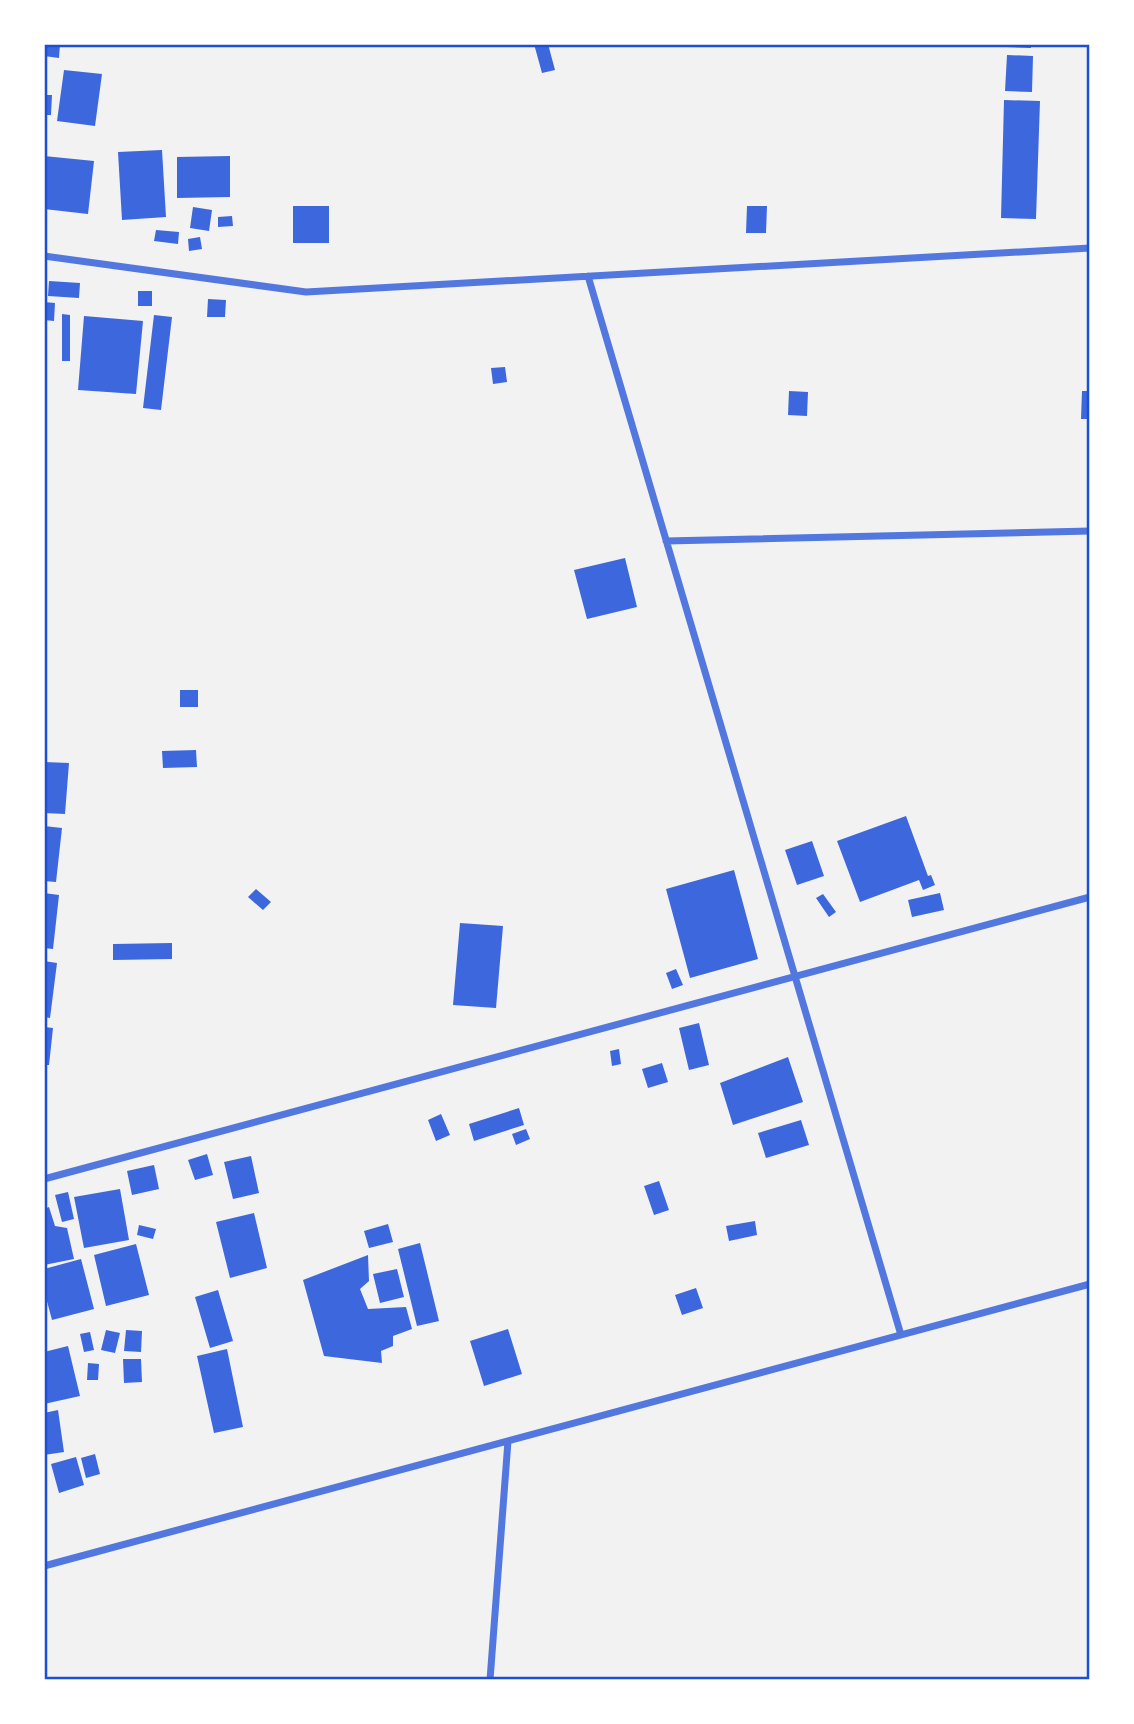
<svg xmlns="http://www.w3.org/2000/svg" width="1134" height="1724" viewBox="0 0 1134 1724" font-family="'DejaVu Sans',sans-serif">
  <rect width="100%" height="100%" fill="#f2f2f2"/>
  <path fill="#3d67dc" d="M 44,44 L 60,44 L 59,58 L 44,56 Z
    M 534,44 L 548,44 L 555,70 L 542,73 Z
    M 1006,44 L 1031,44 L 1031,48 L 1006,47 Z
    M 1007,55 L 1033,56 L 1032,92 L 1005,91 Z
    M 64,70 L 102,74 L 95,126 L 57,121 Z
    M 44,95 L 52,95 L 51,115 L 44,115 Z
    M 1004,100 L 1040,101 L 1036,219 L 1001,218 Z
    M 162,150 L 166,217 L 122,220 L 118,152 Z
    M 44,156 L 94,161 L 88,214 L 44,209 Z
    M 230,156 L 230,197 L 177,198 L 177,157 Z
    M 293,206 L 329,206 L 329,243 L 293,243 Z
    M 747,206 L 767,206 L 766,233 L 746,233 Z
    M 193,207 L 212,210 L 209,231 L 190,228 Z
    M 232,216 L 233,226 L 218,227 L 218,217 Z
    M 156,230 L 179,232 L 178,244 L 154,241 Z
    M 200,237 L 202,249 L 189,251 L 188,239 Z
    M 49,281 L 80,283 L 79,298 L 48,296 Z
    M 138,291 L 152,291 L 152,306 L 138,306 Z
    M 208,299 L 226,300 L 225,317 L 207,317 Z
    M 44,302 L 55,303 L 54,321 L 44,320 Z
    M 62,314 L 70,315 L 70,361 L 62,361 Z
    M 154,315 L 172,317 L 161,410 L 143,408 Z
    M 84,316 L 143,321 L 136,394 L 78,390 Z
    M 505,367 L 507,382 L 493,384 L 491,368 Z
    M 789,391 L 808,392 L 807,416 L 788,415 Z
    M 1082,391 L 1090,391 L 1090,419 L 1081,419 Z
    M 625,558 L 637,607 L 587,619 L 574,570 Z
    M 180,690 L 198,690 L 198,707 L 180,707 Z
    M 196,750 L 197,767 L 163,768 L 162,751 Z
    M 44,762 L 69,763 L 65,814 L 44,813 Z
    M 906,816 L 928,876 L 931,875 L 935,885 L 923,890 L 919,880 L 860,902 L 837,841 Z
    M 44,826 L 62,828 L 56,882 L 44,881 Z
    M 812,841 L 824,876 L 797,885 L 785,850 Z
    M 734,870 L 758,959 L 690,978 L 666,889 Z
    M 256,889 L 271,902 L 263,910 L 248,897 Z
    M 44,893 L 59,895 L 53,949 L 44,948 Z
    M 940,893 L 944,910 L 912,917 L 908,900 Z
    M 823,894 L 836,912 L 829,917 L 816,898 Z
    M 460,923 L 503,926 L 496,1008 L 453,1005 Z
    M 172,943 L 172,959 L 113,960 L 113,944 Z
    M 44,961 L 57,963 L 50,1018 L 44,1017 Z
    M 676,969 L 683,985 L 672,989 L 666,973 Z
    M 699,1023 L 709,1065 L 689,1070 L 679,1028 Z
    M 44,1027 L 53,1028 L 49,1065 L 44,1065 Z
    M 619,1049 L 621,1064 L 612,1066 L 610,1051 Z
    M 788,1057 L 803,1102 L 733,1125 L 720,1083 Z
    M 662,1063 L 668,1082 L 648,1088 L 642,1069 Z
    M 519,1108 L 524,1125 L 474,1141 L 469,1124 Z
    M 441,1114 L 450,1135 L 436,1141 L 428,1120 Z
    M 801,1120 L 809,1145 L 766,1158 L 758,1133 Z
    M 526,1129 L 530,1139 L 516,1145 L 512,1134 Z
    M 207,1154 L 213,1175 L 195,1180 L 188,1160 Z
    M 251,1156 L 259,1193 L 233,1199 L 224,1162 Z
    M 154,1165 L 159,1189 L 132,1195 L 127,1171 Z
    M 659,1181 L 669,1210 L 654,1215 L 644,1186 Z
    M 120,1189 L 129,1240 L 84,1248 L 74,1197 Z
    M 68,1192 L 74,1219 L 62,1222 L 55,1195 Z
    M 49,1207 L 55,1226 L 67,1228 L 74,1259 L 44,1265 L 44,1209 Z
    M 254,1213 L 267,1268 L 230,1278 L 216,1222 Z
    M 755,1221 L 757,1235 L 729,1241 L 726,1226 Z
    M 388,1224 L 393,1242 L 369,1248 L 364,1231 Z
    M 139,1225 L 156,1229 L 153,1239 L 137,1235 Z
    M 420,1243 L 439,1321 L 417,1326 L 398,1249 Z
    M 136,1244 L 149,1295 L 106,1306 L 94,1255 Z
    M 368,1255 L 369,1281 L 360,1289 L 368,1309 L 406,1307 L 412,1329 L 393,1336 L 393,1346 L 381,1351 L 382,1363 L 324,1356 L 303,1280 Z
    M 81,1259 L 94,1309 L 52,1320 L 44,1290 L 44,1269 Z
    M 397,1269 L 404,1297 L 380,1303 L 373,1274 Z
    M 696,1288 L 703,1308 L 682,1315 L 675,1295 Z
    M 218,1290 L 233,1341 L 210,1348 L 195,1297 Z
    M 508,1329 L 522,1374 L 484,1386 L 470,1341 Z
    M 106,1330 L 120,1333 L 115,1353 L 101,1350 Z
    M 126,1330 L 142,1331 L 141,1352 L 124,1351 Z
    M 90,1332 L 94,1350 L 84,1352 L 80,1334 Z
    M 68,1346 L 80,1396 L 44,1404 L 44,1352 Z
    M 227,1349 L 243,1427 L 214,1433 L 197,1356 Z
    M 123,1359 L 141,1359 L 142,1382 L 124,1383 Z
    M 88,1363 L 99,1364 L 98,1380 L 87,1380 Z
    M 58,1410 L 64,1452 L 44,1455 L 44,1413 Z
    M 95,1454 L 100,1474 L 86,1478 L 81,1458 Z
    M 76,1457 L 84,1485 L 59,1493 L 51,1464 Z"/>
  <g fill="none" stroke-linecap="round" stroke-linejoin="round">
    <path stroke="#5277de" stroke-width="7" d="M 44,256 L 306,292 L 1090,248
      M 588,276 L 901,1335
      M 666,541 L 1090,531
      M 44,1179 L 1090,897
      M 44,1566 L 1090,1284
      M 490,1680 L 508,1441"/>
  </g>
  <rect width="1134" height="1724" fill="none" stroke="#ffffff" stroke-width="91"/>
  <rect x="46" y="46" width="1042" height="1632" fill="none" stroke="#1d4ed8" stroke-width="2.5"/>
</svg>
